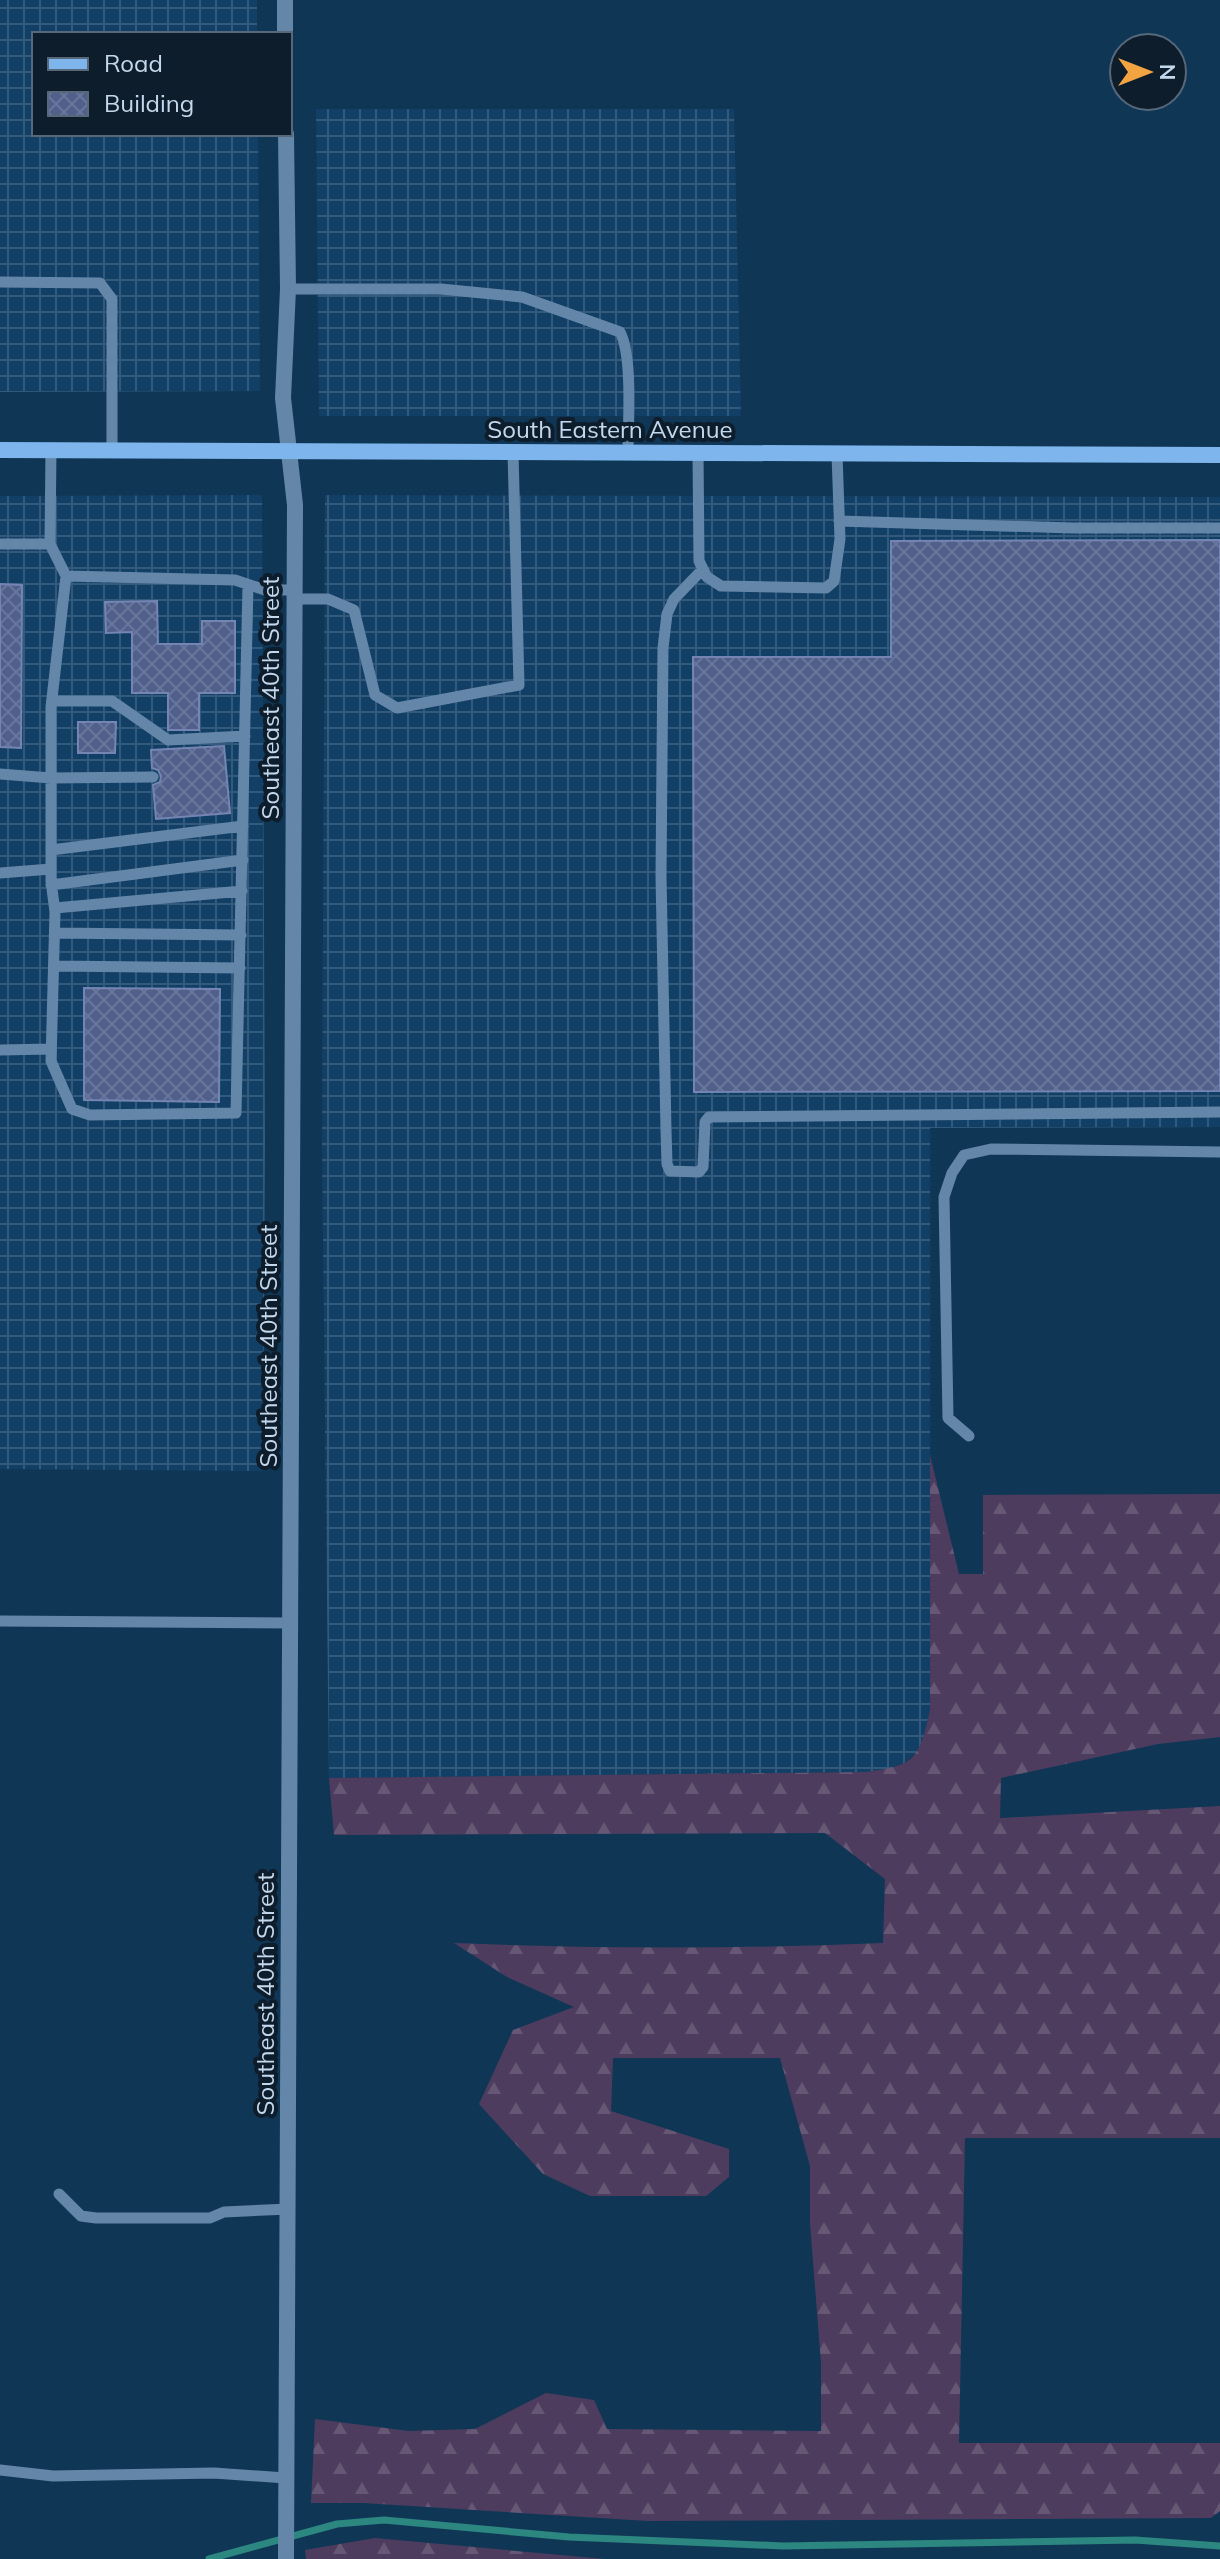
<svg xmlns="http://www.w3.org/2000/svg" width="1220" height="2559" viewBox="0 0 1220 2559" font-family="Mulish,sans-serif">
  <defs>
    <pattern id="industrial-grid" width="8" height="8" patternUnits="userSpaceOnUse" patternTransform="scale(2)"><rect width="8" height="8" fill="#123f65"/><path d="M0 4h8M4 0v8" fill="none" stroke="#335a7b"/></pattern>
    <pattern id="forest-firs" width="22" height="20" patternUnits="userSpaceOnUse" patternTransform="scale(2)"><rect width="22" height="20" fill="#4e3c5e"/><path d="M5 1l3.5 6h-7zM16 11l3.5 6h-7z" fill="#665775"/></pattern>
    <pattern id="building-cross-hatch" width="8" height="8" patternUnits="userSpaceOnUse" patternTransform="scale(2)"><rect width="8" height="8" fill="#50608b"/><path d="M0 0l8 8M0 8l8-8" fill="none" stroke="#68769c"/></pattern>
  </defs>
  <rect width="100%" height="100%" fill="#103656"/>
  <path fill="url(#industrial-grid)" d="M 0,0 L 257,0 L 257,34 L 34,34 L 34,134 L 258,134 L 260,391 L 0,392 Z
    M 316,109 L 734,109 L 741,416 L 319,416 Z
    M 262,495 L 265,1140 L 263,1471 L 0,1469 L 0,496 Z
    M 325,495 L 1220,497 L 1220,1127 L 930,1128 L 930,1710 L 922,1747 L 899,1768 L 864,1772 L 329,1778 L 322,1147 Z"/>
  <path fill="url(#forest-firs)" d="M 930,1455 L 959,1574 L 983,1574 L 983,1495 L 1220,1494 L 1220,1737 L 1158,1744 L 1001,1778 L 1000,1818 L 1220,1806 L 1220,2138 L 965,2138 L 959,2443 L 1220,2443 L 1220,2511 L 1211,2518 L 648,2521 L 364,2503 L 311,2503 L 315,2419 L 409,2431 L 475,2429 L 546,2393 L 594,2400 L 607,2429 L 821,2431 L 821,2363 L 810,2223 L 810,2166 L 780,2058 L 613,2058 L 611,2111 L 729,2149 L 729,2177 L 706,2196 L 590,2196 L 543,2174 L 479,2104 L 513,2030 L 574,2007 L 507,1977 L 454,1943 C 597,1949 740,1949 883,1943 L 885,1879 L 825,1833 L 334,1835 L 329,1778 L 864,1772 C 915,1766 919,1760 930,1710 Z
    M 375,2538 L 605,2559 L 306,2559 L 305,2550 Z"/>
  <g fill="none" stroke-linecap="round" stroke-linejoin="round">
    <path stroke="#2c8781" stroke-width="7" d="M 209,2559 L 337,2524 L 384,2520 L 569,2537 L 783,2546 L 1135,2540 L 1220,2546"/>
  </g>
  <path fill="url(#building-cross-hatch)" stroke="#7485b3" stroke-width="2" d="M 1220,540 L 1220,1091 L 694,1092 L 693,657 L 891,657 L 891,541 Z
    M 0,584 L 22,585 L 21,748 L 0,747 Z
    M 157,601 L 158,644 L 202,644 L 202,621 L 235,621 L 235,693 L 199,693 L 199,730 L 168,730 L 168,693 L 132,693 L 132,632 L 106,633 L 105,602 Z
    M 78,722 L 116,722 L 115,753 L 78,753 Z
    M 224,746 L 230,813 L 156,819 L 153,785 L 160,782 L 161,776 L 158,770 L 152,768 L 151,750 Z
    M 84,988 L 220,989 L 219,1102 L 84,1100 Z"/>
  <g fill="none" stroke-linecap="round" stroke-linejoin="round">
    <path stroke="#6487a9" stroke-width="11" d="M 0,282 L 100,283 L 112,299 L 112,451
      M 288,289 L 441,289 L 522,297 L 620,332 C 633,356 628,424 628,453
      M 698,453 L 699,561 L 707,577 L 721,586 L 826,588 L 834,581 L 840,539 L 837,454
      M 839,521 L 1072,528 L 1220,528
      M 0,544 L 50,544 L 51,450
      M 50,544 L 66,576 L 235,580 L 265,590 L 294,590
      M 702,570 L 674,599 L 667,614 L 663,648 L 661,876 L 666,1130 L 667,1164 L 670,1171 L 699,1172 L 703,1167 L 705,1122 L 709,1117 L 1220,1112
      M 66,576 L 51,707 L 51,881 L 55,912 L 51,1061 L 72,1109 L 90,1115 L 236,1113 L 248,585
      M 294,599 L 328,599 L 354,610 L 375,695 L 397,708 L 519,685 L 513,452
      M 52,701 L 112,701 L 168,740 L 245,736
      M 0,774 L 51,778 L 153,777
      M 51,850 L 243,826
      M 0,873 L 51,869
      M 51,885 L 243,860
      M 55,908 L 242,891
      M 55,933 L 241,935
      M 54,966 L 240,968
      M 0,1050 L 51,1049
      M 969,1436 L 948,1418 L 944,1197 L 952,1173 L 964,1155 L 991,1149 L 1220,1152
      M 0,1621 L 291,1623
      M 59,2194 L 81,2216 L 96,2218 L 210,2218 L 224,2212 L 289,2209
      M 0,2470 L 53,2476 L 214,2473 L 286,2478"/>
    <path stroke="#6487a9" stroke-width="16" d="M 285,0 L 285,34
      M 286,2559 L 295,505 L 283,398 L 288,289 L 286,134"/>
    <path stroke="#7db5ec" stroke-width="16" d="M 0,450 L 1220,455"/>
  </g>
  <g text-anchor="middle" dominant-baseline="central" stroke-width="8" stroke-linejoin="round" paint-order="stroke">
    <g font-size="24" fill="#c4d8ed" stroke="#0d1d2b">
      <text x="610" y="429">South Eastern Avenue</text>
      <text transform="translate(270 698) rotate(-90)">Southeast 40th Street</text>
      <text transform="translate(268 1346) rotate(-90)">Southeast 40th Street</text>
      <text transform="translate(265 1994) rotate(-90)">Southeast 40th Street</text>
    </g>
  </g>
  <rect x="32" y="32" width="260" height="104" fill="#0d1d2b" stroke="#566879" stroke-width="2"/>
  <rect x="48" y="58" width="40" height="12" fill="#7db5ec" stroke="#566879" stroke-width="2"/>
  <text x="104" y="72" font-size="24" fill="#c4d8ed">Road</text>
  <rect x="48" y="92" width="40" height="24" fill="url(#building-cross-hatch)" stroke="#566879" stroke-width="2"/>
  <text x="104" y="112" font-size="24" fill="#c4d8ed">Building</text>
  <g transform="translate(1148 72) rotate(90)"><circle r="38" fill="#0d1d2b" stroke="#566879" stroke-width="2"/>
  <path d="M0-6L14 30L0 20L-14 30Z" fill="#f3a442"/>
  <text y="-12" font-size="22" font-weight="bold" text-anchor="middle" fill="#c4d8ed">N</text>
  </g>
</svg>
